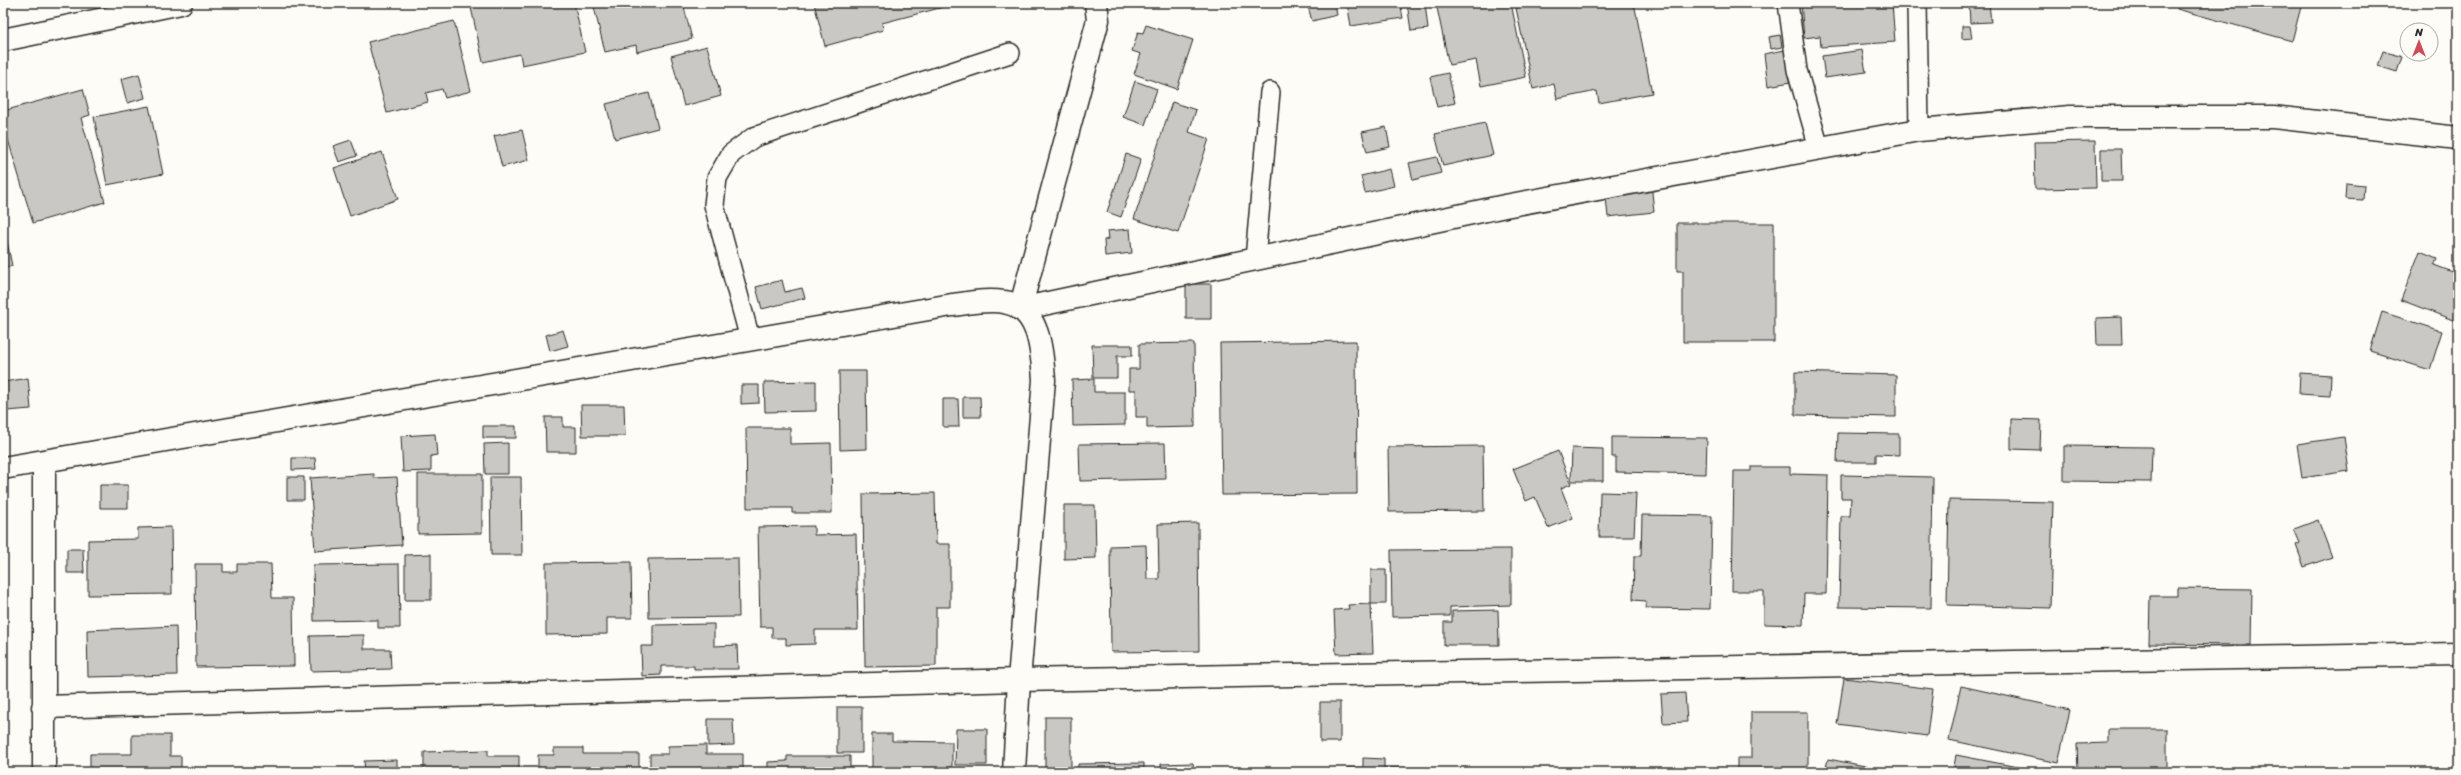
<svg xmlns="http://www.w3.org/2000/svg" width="2461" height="775" viewBox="0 0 2461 775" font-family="Sriracha,sans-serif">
  <rect width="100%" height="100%" fill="#fdfcf7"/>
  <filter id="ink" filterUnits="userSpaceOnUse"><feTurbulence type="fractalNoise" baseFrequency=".025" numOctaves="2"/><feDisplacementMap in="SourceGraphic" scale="8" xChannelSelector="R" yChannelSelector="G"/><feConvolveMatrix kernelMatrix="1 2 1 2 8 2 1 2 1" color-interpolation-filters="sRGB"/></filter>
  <g filter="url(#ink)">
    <path fill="#c9c8c4" stroke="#2b2b2b" d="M 470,3 L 574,3 L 585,52 L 522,65 L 520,54 L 483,62 Z
      M 593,3 L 683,3 L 692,39 L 637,52 L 636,45 L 605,52 Z
      M 814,3 L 959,3 L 882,23 L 883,30 L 825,46 Z
      M 1307,3 L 1335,3 L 1337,15 L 1312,21 Z
      M 1347,3 L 1400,3 L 1403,18 L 1351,26 Z
      M 1407,3 L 1425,3 L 1428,29 L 1411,31 Z
      M 1436,3 L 1511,3 L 1526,77 L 1481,86 L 1476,60 L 1449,65 Z
      M 1539,3 L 1634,3 L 1652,93 L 1599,103 L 1597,91 L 1557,99 L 1554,84 L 1533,89 L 1516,8 Z
      M 1801,3 L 1892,3 L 1895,42 L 1821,47 L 1820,36 L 1804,38 Z
      M 1969,3 L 1989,3 L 1991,22 L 1970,23 Z
      M 2179,3 L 2302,3 L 2292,41 L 2177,9 Z
      M 454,21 L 471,91 L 445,98 L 442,89 L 426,93 L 428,102 L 387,113 L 368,42 Z
      M 1146,25 L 1193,40 L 1177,89 L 1134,74 L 1141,54 L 1132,51 L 1138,32 L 1143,33 Z
      M 1962,26 L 1970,26 L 1972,38 L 1962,39 Z
      M 1780,35 L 1782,47 L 1771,49 L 1769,37 Z
      M 707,46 L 721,96 L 684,106 L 671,56 Z
      M 1785,50 L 1791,82 L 1768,86 L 1764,54 Z
      M 1862,50 L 1866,72 L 1825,78 L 1822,56 Z
      M 2383,51 L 2402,57 L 2397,72 L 2378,66 Z
      M 1448,73 L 1455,103 L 1437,107 L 1430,77 Z
      M 139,74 L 145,98 L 127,103 L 121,79 Z
      M 1135,81 L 1157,89 L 1145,125 L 1123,117 Z
      M 83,89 L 90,115 L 81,118 L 105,202 L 33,223 L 3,123 L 3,111 Z
      M 649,93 L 658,128 L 615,139 L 606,104 Z
      M 1172,102 L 1196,110 L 1189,132 L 1209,139 L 1178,233 L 1134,219 Z
      M 149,106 L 163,174 L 107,185 L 94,117 Z
      M 1485,123 L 1493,155 L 1443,166 L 1435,134 Z
      M 1386,127 L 1390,147 L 1367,152 L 1362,132 Z
      M 522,130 L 529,160 L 502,167 L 494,136 Z
      M 351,140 L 357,156 L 339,162 L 333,146 Z
      M 2095,141 L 2096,188 L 2035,189 L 2034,142 Z
      M 2101,149 L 2121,149 L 2122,181 L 2101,181 Z
      M 382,152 L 398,199 L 350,216 L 334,168 Z
      M 1126,154 L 1141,159 L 1121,217 L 1107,212 Z
      M 1437,157 L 1441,173 L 1413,180 L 1409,163 Z
      M 1390,169 L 1394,186 L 1365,193 L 1361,176 Z
      M 1651,182 L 1654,212 L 1608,217 L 1605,188 Z
      M 2346,183 L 2364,185 L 2363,200 L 2345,199 Z
      M 3,221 L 12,266 L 3,269 Z
      M 1677,223 L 1774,223 L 1774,342 L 1683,342 L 1683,271 L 1677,271 Z
      M 1130,229 L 1132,253 L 1105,256 L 1104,240 L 1108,239 L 1107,231 Z
      M 2420,251 L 2437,258 L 2434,265 L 2458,274 L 2458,322 L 2401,300 Z
      M 782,280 L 785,292 L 802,288 L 805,298 L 762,309 L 756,287 Z
      M 1186,284 L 1211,284 L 1211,319 L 1186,319 Z
      M 2382,312 L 2442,331 L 2430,370 L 2370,351 Z
      M 2121,317 L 2122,345 L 2097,345 L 2096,318 Z
      M 563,330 L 568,346 L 550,351 L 546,335 Z
      M 1356,341 L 1357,494 L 1222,495 L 1220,343 Z
      M 1194,343 L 1195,427 L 1147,428 L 1147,417 L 1136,417 L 1136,390 L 1129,390 L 1129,369 L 1139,369 L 1139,344 Z
      M 1092,345 L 1132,345 L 1132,356 L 1117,356 L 1117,378 L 1093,378 Z
      M 839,371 L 866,371 L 867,449 L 840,450 Z
      M 1795,372 L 1896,375 L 1896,417 L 1795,415 Z
      M 2300,373 L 2331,375 L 2330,396 L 2299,394 Z
      M 28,378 L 31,409 L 7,411 L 4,382 Z
      M 1094,379 L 1094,392 L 1125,392 L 1125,425 L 1073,426 L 1072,380 Z
      M 816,381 L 816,411 L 765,412 L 764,382 Z
      M 741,385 L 759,385 L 759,403 L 741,404 Z
      M 963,397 L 980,397 L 981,417 L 963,417 Z
      M 943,399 L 958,399 L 959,427 L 943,427 Z
      M 581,405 L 624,405 L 625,436 L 582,436 Z
      M 545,417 L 563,417 L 563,427 L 576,427 L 576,452 L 546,452 Z
      M 2011,419 L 2041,420 L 2040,450 L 2011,449 Z
      M 483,426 L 516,426 L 516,438 L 483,438 Z
      M 746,428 L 790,428 L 790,444 L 831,443 L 832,513 L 792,513 L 792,508 L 747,508 Z
      M 1838,433 L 1899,434 L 1899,455 L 1876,454 L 1876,462 L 1837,462 Z
      M 435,434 L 437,455 L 431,456 L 431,471 L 403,472 L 401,436 Z
      M 1612,437 L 1707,438 L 1706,474 L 1616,472 L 1616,457 L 1612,457 Z
      M 2344,437 L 2349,471 L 2302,478 L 2297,444 Z
      M 508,443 L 508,474 L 485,474 L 484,444 Z
      M 1165,443 L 1166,479 L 1080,481 L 1079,444 Z
      M 1483,446 L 1484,511 L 1389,512 L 1388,447 Z
      M 2064,446 L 2152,447 L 2151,482 L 2064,481 Z
      M 1572,448 L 1603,449 L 1603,481 L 1571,481 Z
      M 1558,451 L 1571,484 L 1561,488 L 1573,518 L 1548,528 L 1535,497 L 1526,501 L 1513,469 Z
      M 292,458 L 315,458 L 316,469 L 292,470 Z
      M 1751,467 L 1790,467 L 1790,474 L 1828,475 L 1826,594 L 1804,594 L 1803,625 L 1764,624 L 1764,591 L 1732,591 L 1734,471 L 1751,471 Z
      M 374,474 L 374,478 L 397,477 L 402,545 L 315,551 L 310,478 Z
      M 418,474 L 482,474 L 482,533 L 418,534 Z
      M 1841,475 L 1933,477 L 1931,608 L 1839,607 L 1841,516 L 1850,516 L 1851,498 L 1841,498 Z
      M 287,477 L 304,477 L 304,500 L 287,500 Z
      M 490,477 L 521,477 L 522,555 L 491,555 Z
      M 100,485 L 128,485 L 128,508 L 100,508 Z
      M 1600,492 L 1636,493 L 1634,537 L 1599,537 Z
      M 935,493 L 936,544 L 950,544 L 950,607 L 936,607 L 936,666 L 865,667 L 863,494 Z
      M 1949,500 L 2053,502 L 2050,608 L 1947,605 Z
      M 1064,505 L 1095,505 L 1096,558 L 1064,559 Z
      M 1642,515 L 1712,516 L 1710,609 L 1646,608 L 1646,601 L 1633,600 L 1634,556 L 1641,556 Z
      M 2318,520 L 2332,557 L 2304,567 L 2296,545 L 2300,543 L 2294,529 Z
      M 1198,523 L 1199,651 L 1111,652 L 1110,546 L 1146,545 L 1147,579 L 1159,579 L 1158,524 Z
      M 814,526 L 814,535 L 856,534 L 858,630 L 815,630 L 815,644 L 786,645 L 786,638 L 772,638 L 772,627 L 760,627 L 758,527 Z
      M 171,527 L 172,594 L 88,595 L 88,540 L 138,539 L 138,528 Z
      M 67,549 L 83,549 L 84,573 L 67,573 Z
      M 1511,549 L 1511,605 L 1450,607 L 1450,616 L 1392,617 L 1391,550 Z
      M 431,554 L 431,600 L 405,600 L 405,555 Z
      M 738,558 L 739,617 L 649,618 L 648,559 Z
      M 631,562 L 632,618 L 607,618 L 607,634 L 546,635 L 546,563 Z
      M 195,564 L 223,564 L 223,572 L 237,572 L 237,564 L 271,564 L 272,598 L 293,598 L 294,666 L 196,667 Z
      M 399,564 L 400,628 L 378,628 L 378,620 L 314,621 L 313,565 Z
      M 1371,570 L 1386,570 L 1386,604 L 1371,604 Z
      M 2178,588 L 2252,589 L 2251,645 L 2149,644 L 2150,596 L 2178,596 Z
      M 1371,604 L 1373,653 L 1336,654 L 1334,610 L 1349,609 L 1348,605 Z
      M 1498,610 L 1499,645 L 1444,645 L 1444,622 L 1452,622 L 1452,611 Z
      M 714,624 L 714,646 L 737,645 L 738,669 L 694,669 L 694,666 L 661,666 L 661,675 L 642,676 L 641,646 L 653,646 L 653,625 Z
      M 176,626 L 177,675 L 88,677 L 87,630 Z
      M 364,635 L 364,649 L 390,649 L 391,669 L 311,671 L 310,636 Z
      M 1844,678 L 1933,689 L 1927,736 L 1837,724 Z
      M 1961,686 L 2070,710 L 2058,763 L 1949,740 Z
      M 1685,693 L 1687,722 L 1663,723 L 1661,694 Z
      M 1320,702 L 1340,702 L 1340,742 L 1320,742 Z
      M 837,707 L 862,707 L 862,753 L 837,753 Z
      M 1751,712 L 1808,712 L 1808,772 L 1737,772 L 1737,758 L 1751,758 Z
      M 1045,717 L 1071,717 L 1071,772 L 1045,772 Z
      M 708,719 L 733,719 L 734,745 L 708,746 Z
      M 956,729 L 987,729 L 987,765 L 955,765 Z
      M 2108,729 L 2167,729 L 2167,772 L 2078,772 L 2077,744 L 2108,743 Z
      M 872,734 L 892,734 L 892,741 L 952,742 L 952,772 L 872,772 Z
      M 132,735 L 170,735 L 170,756 L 181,756 L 181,772 L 90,772 L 90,754 L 132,754 Z
      M 706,745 L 706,754 L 743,754 L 743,772 L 650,772 L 650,754 L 668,754 L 668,746 Z
      M 554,748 L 583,748 L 583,754 L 639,754 L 639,772 L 538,772 L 538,755 L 554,755 Z
      M 488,750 L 488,756 L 519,756 L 519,772 L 424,772 L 424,752 Z
      M 1956,755 L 2028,769 L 2028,772 L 1953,772 Z
      M 787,756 L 850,756 L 850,772 L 768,772 L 768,762 L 787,761 Z
      M 1363,758 L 1384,759 L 1384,768 L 1428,768 L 1428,772 L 1347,772 L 1347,768 L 1363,768 Z
      M 1828,759 L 1897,772 L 1825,772 Z
      M 397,760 L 397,772 L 365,772 L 364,761 Z
      M 1144,763 L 1144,772 L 1078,772 L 1078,764 Z
      M 1193,763 L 1194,772 L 1161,772 L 1161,764 Z
      M 297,770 L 297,772 L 221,772 Z"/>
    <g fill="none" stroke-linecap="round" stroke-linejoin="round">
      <defs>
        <path id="lane" d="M 1788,3 L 1797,70 L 1819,148
          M 1917,3 L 1919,130
          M 1255,259 L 1270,92
          M 750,339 L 714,205 L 717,178 L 731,154 L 754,137 L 1010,53"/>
        <path id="street" d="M 1096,3 L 1098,20 L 1020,309 L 1505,206 L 1919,130 L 2070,117 L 2273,117 L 2458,138
          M 3,40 L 181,3
          M 43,707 L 1019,680 L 2458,654
          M 44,772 L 44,462"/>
        <path id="secondary" d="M 3,468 L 952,305 C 969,303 987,299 1004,302 C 1040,307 1042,352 1044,380 L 1019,680 L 1014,772"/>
      </defs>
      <use href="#lane" stroke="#2b2b2b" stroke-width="22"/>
      <use href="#street" stroke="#2b2b2b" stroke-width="25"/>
      <use href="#secondary" stroke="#2b2b2b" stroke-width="25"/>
      <use href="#lane" stroke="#fdfcf7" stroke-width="19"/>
      <use href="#street" stroke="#fdfcf7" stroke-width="22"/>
      <use href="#secondary" stroke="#fdfcf7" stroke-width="22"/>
    </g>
  </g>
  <rect width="2461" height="775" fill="none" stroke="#fdfcf7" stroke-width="16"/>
  <rect x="8" y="8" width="2445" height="759" fill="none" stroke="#2b2b2b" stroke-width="1.5" filter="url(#ink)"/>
  <g transform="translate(2419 42)"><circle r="19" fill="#fdfcf7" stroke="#a9a8a5"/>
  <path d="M0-3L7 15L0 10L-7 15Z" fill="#d1495b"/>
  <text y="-6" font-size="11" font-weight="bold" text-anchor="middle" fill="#2b2b2b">N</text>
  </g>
</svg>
